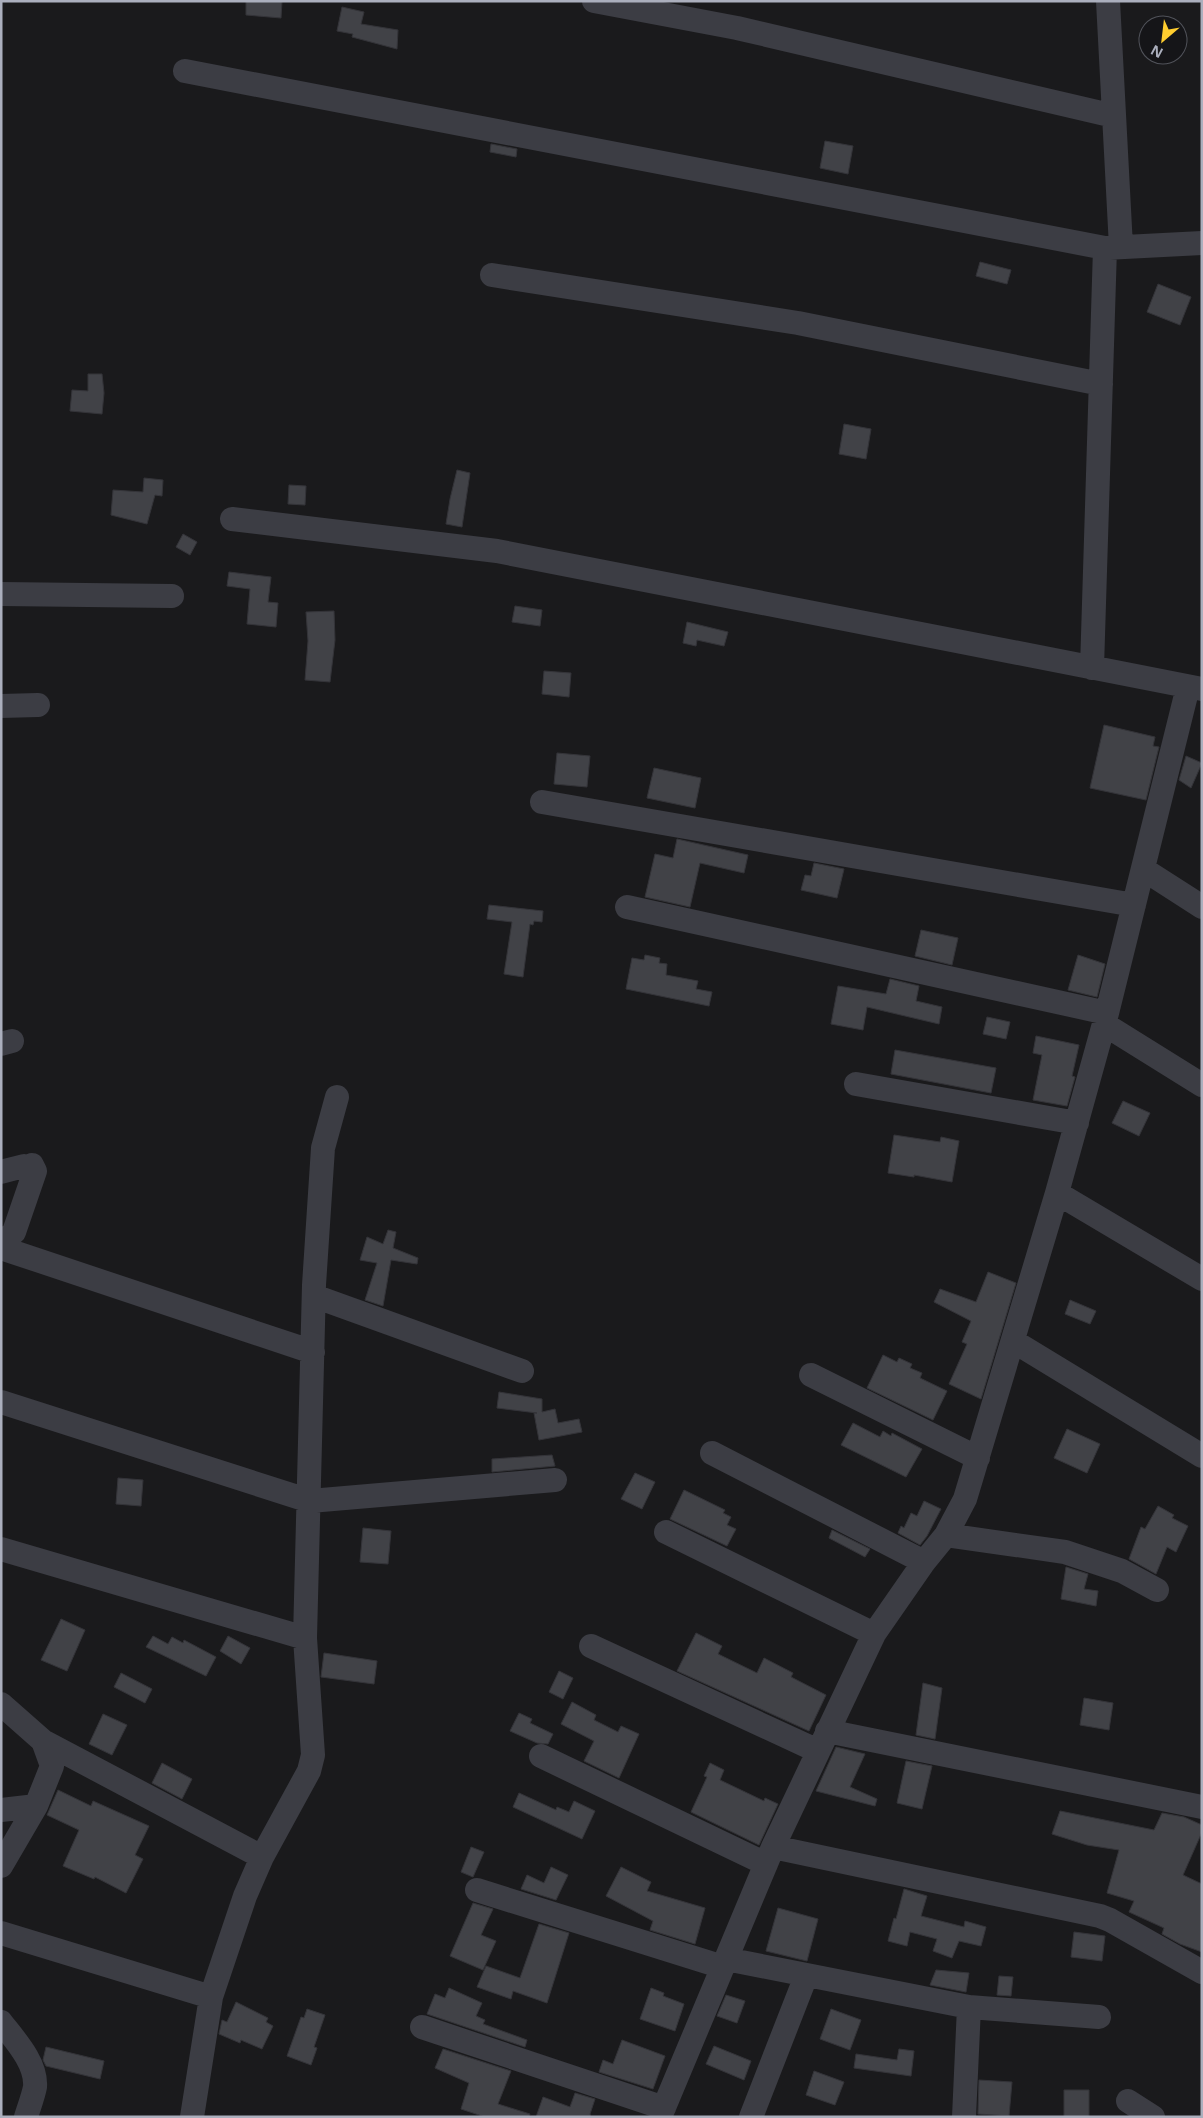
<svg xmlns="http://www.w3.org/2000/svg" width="1203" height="2118" viewBox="0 0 1203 2118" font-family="'Open Sans',sans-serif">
  <rect width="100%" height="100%" fill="#1a1a1c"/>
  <path fill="#414247" stroke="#343439" d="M 246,1 L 282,1 L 281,18 L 246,15 Z
    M 342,7 L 364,12 L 361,24 L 398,30 L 397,49 L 352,37 L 353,34 L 337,31 Z
    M 825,141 L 853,146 L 848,174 L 820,168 Z
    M 491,144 L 517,149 L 516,157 L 490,152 Z
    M 980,262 L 1011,270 L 1007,284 L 976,276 Z
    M 1158,284 L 1191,297 L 1180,325 L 1147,312 Z
    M 88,374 L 102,374 L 104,393 L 102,414 L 70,411 L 72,390 L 88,391 Z
    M 844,424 L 871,429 L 866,459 L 839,454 Z
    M 457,470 L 470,473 L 462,527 L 446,524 L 450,499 Z
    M 144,478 L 163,480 L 162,496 L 155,495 L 147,524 L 111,515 L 113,490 L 143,492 Z
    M 289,485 L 306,486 L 305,505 L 288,504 Z
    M 183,534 L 197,542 L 190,555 L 176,547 Z
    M 229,572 L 271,577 L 268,602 L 278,603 L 276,627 L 247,624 L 250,589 L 227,586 Z
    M 515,606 L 542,610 L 540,626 L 512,622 Z
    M 334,611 L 335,640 L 330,682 L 305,680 L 308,641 L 306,612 Z
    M 687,622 L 728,632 L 724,646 L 697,640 L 696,646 L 683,643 Z
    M 544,671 L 571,673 L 569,697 L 542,694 Z
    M 1104,725 L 1155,737 L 1153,746 L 1159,747 L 1146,800 L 1090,788 Z
    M 557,753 L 590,756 L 587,787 L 554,784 Z
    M 1186,756 L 1202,763 L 1191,788 L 1179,780 Z
    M 654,768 L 701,778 L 695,808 L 647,798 Z
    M 677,839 L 748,855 L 744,873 L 700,863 L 690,907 L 645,897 L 655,854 L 673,858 Z
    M 814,863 L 844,869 L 837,898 L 801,890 L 805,875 L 811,876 Z
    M 489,905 L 543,911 L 542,922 L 534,921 L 533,925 L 530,924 L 523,977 L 504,974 L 512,922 L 487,919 Z
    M 921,930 L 958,938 L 952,965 L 915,956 Z
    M 645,955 L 660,958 L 659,963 L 667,964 L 666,975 L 698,981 L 696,989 L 712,992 L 709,1006 L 626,989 L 632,958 L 644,960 Z
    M 1078,955 L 1105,964 L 1097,997 L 1068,990 Z
    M 890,979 L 919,986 L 916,1001 L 942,1007 L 939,1024 L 867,1007 L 863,1030 L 831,1024 L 838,986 L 886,994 Z
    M 987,1017 L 1010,1022 L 1006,1039 L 983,1034 Z
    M 1036,1036 L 1079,1045 L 1072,1076 L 1075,1077 L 1067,1106 L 1033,1100 L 1042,1055 L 1033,1053 Z
    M 895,1050 L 996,1068 L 991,1093 L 891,1074 Z
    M 1123,1101 L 1150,1113 L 1139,1136 L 1112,1123 Z
    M 894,1135 L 940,1142 L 941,1137 L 959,1141 L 952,1182 L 914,1175 L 914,1177 L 888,1173 Z
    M 388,1230 L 396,1232 L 393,1248 L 418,1258 L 417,1264 L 391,1260 L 383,1306 L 365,1300 L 377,1263 L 360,1260 L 367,1237 L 383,1244 Z
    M 988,1272 L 1016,1283 L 981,1399 L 949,1384 L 967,1344 L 962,1342 L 971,1321 L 934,1302 L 940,1289 L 976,1302 Z
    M 1070,1300 L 1096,1311 L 1090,1324 L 1065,1314 Z
    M 883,1355 L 897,1362 L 899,1358 L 912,1364 L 910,1368 L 922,1373 L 920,1378 L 947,1391 L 933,1420 L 867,1388 Z
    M 499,1392 L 542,1399 L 542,1412 L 555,1409 L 558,1423 L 579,1419 L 582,1432 L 539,1440 L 534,1413 L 537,1413 L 497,1408 Z
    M 853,1423 L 880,1437 L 883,1431 L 891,1436 L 892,1433 L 922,1449 L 906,1477 L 841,1445 Z
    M 1067,1429 L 1100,1444 L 1087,1473 L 1054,1458 Z
    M 552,1455 L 555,1466 L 492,1472 L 492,1459 Z
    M 635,1473 L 655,1482 L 642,1509 L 621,1499 Z
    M 118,1478 L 143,1480 L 141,1506 L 116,1504 Z
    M 684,1490 L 725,1510 L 723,1513 L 731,1517 L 727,1525 L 736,1529 L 727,1546 L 670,1519 Z
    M 924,1501 L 941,1509 L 927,1536 L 920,1545 L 898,1533 L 901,1526 L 904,1528 L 911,1513 L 917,1516 Z
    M 1158,1506 L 1174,1515 L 1172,1518 L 1188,1526 L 1176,1552 L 1167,1547 L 1156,1574 L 1129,1559 L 1141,1527 L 1145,1529 Z
    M 363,1528 L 391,1531 L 388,1564 L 360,1562 Z
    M 832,1530 L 870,1549 L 865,1557 L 829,1538 Z
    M 1066,1567 L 1088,1574 L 1084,1589 L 1098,1591 L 1096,1606 L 1061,1599 Z
    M 61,1619 L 85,1630 L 67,1671 L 41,1660 Z
    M 696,1633 L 722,1646 L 718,1654 L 757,1673 L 764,1658 L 793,1673 L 791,1677 L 826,1695 L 809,1731 L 677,1671 Z
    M 153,1636 L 168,1644 L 172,1637 L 183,1643 L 184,1640 L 216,1657 L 206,1676 L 146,1647 Z
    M 228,1636 L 250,1648 L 241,1664 L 220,1651 Z
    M 324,1653 L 377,1661 L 374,1684 L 321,1677 Z
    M 559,1671 L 573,1678 L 563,1699 L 549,1692 Z
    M 121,1673 L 152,1689 L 145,1703 L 114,1687 Z
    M 923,1683 L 942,1688 L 935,1739 L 916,1735 Z
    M 1084,1698 L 1113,1703 L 1109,1730 L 1080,1725 Z
    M 572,1702 L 596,1715 L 594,1720 L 618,1732 L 621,1726 L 639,1734 L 619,1778 L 584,1761 L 594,1741 L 561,1724 Z
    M 519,1713 L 532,1719 L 530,1723 L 553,1734 L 548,1744 L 537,1743 L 510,1731 Z
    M 103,1714 L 127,1725 L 112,1755 L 89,1744 Z
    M 836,1747 L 865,1754 L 850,1787 L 877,1799 L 875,1806 L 816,1791 Z
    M 906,1761 L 932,1766 L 922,1809 L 897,1803 Z
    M 162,1763 L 192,1779 L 182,1799 L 152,1783 Z
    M 710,1763 L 724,1770 L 720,1780 L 764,1801 L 765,1798 L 778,1804 L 759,1845 L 691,1812 L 707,1777 L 704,1776 Z
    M 58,1790 L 91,1806 L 93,1801 L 149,1826 L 135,1855 L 143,1859 L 126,1893 L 95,1877 L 94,1879 L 63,1866 L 79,1830 L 47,1815 Z
    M 519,1793 L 556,1810 L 557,1807 L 569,1812 L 574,1801 L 595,1811 L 582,1839 L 513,1807 Z
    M 1060,1811 L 1154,1830 L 1162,1813 L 1184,1817 L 1202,1825 L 1202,1832 L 1183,1875 L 1202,1884 L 1202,1952 L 1180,1944 L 1162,1934 L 1164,1928 L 1129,1912 L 1134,1901 L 1107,1893 L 1119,1850 L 1087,1845 L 1052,1834 Z
    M 471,1847 L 484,1852 L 473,1877 L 461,1872 Z
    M 551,1867 L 568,1875 L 556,1900 L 521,1889 L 527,1875 L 544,1883 Z
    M 621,1867 L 651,1882 L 647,1891 L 705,1908 L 695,1944 L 650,1930 L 653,1921 L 606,1896 Z
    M 904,1889 L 927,1896 L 921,1916 L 964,1927 L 965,1921 L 986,1927 L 981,1946 L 959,1941 L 952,1958 L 933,1951 L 937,1939 L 910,1932 L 907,1946 L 888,1941 L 894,1918 L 896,1919 Z
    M 473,1903 L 493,1909 L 481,1935 L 496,1941 L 483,1970 L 450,1956 Z
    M 778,1908 L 818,1919 L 807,1961 L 766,1951 Z
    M 539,1924 L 569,1933 L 547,2003 L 513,1991 L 511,1999 L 477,1987 L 486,1966 L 520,1978 Z
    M 1074,1932 L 1105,1936 L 1102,1961 L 1071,1957 Z
    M 936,1970 L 969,1973 L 966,1992 L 930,1985 Z
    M 999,1976 L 1013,1977 L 1011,1996 L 997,1995 Z
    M 449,1988 L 482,2003 L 476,2016 L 485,2020 L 483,2024 L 527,2040 L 525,2047 L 427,2014 L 435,1994 L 445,1998 Z
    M 651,1988 L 664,1993 L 663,1996 L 684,2004 L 675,2031 L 640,2019 Z
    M 726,1995 L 745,2001 L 737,2023 L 717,2016 Z
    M 236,2002 L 268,2018 L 266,2022 L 273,2026 L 262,2049 L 241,2040 L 240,2043 L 219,2034 L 222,2020 L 227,2022 Z
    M 307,2009 L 325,2015 L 314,2047 L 317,2048 L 311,2065 L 287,2056 L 301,2017 L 304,2018 Z
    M 831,2009 L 861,2020 L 850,2050 L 820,2039 Z
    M 622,2040 L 665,2056 L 653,2089 L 599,2072 L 603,2060 L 613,2064 Z
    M 714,2046 L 751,2061 L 744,2080 L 706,2064 Z
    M 46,2047 L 104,2061 L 100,2079 L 46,2066 L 43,2060 Z
    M 443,2049 L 511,2071 L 498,2104 L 530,2114 L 529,2117 L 485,2117 L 461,2109 L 469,2083 L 435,2068 Z
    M 899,2049 L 914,2051 L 911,2076 L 854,2068 L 856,2054 L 897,2060 Z
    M 814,2071 L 844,2082 L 835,2105 L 806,2095 Z
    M 979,2080 L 1012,2082 L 1009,2116 L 978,2114 Z
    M 1064,2090 L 1089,2090 L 1089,2117 L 1064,2117 Z
    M 575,2093 L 595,2099 L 590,2114 L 591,2117 L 536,2117 L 543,2097 L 570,2107 Z"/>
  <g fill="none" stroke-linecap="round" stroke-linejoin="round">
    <path stroke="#3c3d44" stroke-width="24" d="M 594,1 L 737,28 L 1114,116
      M 1108,1 L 1121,247
      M 185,71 L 1105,248 L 1202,243
      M 492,275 L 798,323 L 1101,384
      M 232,519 L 497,551 L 1202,689
      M 1,594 L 172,596
      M 1092,668 L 1105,248
      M 1,706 L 38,705
      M 542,802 L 1134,905
      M 1143,869 L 1202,907
      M 627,907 L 1107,1013
      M 1104,1024 L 1202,1085
      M 1,1044 L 12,1041
      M 856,1084 L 1077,1123
      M 1,1172 L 24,1166
      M 1057,1193 L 1202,1279
      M 1,1244 L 14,1232 L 35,1171 L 32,1165
      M 7,1250 L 313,1352
      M 314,1296 L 522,1371
      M 1013,1341 L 1202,1456
      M 811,1375 L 978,1458
      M 1,1402 L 310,1501 L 555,1480
      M 712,1453 L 924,1562
      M 666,1532 L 874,1634
      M 946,1535 L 1065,1552 L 1122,1571 L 1157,1590
      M 1,1549 L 305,1638
      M 591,1646 L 818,1751
      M 1,1704 L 43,1741 L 52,1766 L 36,1806 L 1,1866
      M 827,1731 L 1202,1807
      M 43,1741 L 262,1857
      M 541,1756 L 766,1864
      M 1,1810 L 36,1806
      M 773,1847 L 1100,1916 L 1110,1920 L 1202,1972
      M 477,1890 L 723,1967
      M 1,1933 L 211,1997
      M 726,1959 L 969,2007 L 1099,2017
      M 1,2022 C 14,2039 37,2063 35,2087 C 33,2097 29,2107 26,2117
      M 422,2027 L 664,2108
      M 1128,2101 L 1153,2117
      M 192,2117 L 211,1997 L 245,1896 L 262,1857 L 309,1771 L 313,1755 L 305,1638 L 314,1285 L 323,1148 L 337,1097
      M 660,2117 L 773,1847 L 874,1634 L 924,1562 L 946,1535 L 965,1499 L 1057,1193 L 1107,1013 L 1188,687
      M 751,2117 L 806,1976
      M 964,2117 L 969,2007"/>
  </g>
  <rect width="1203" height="2118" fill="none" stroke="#abafbd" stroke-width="5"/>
  <g transform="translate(1163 40) rotate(208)"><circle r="24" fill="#151518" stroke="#51535a"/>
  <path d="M0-4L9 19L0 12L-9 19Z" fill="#ffcd2f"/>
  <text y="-8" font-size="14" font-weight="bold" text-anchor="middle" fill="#abafbd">N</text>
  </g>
</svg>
